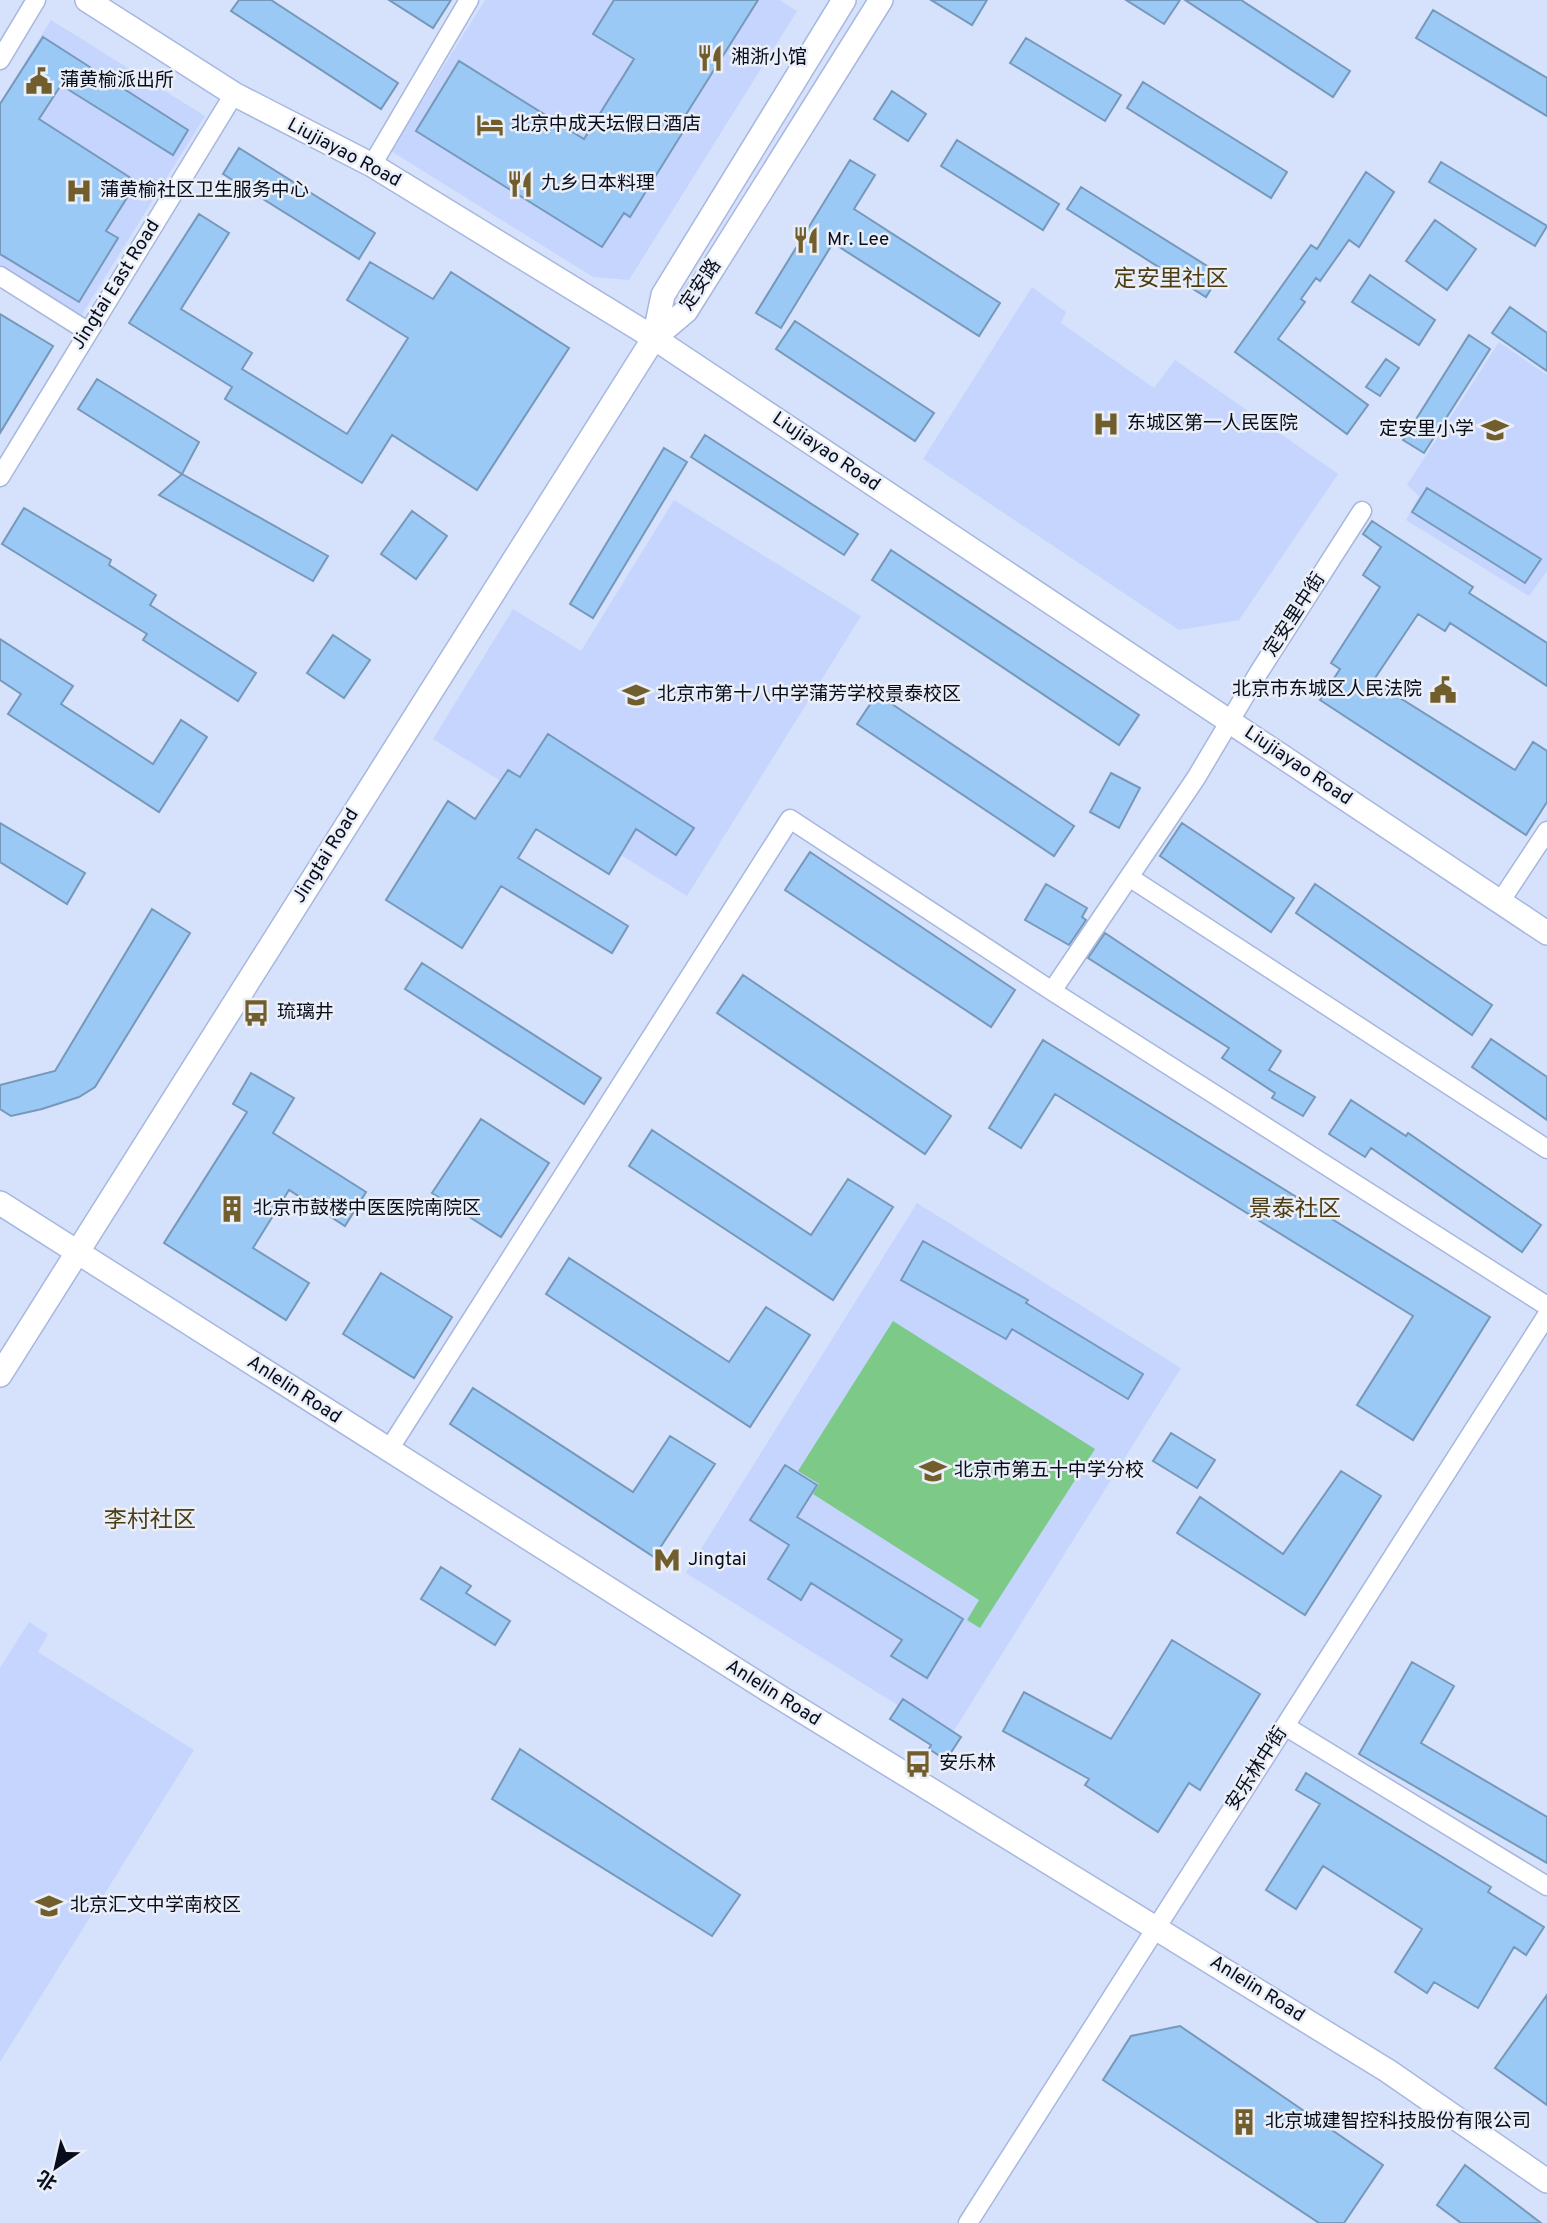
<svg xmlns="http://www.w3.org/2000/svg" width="1547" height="2223" viewBox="0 0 1547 2223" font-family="Overpass,'Noto Sans SC',sans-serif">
  <rect width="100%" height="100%" fill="#d6e1fb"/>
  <path fill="#c5d5fd" d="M 485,0 L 779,0 L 797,11 L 629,280 L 593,277 L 391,151 Z
    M 51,20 L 205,116 L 81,316 L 0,266 L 0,102 Z
    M 1032,287 L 1066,312 L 1061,323 L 1154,388 L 1175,360 L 1338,474 L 1239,620 L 1179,630 L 923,459 Z
    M 1499,342 L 1547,375 L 1547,571 L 1529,596 L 1406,520 L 1419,496 L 1407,485 Z
    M 674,500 L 861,616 L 687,896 L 433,739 L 513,609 L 581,651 Z
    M 917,1203 L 1181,1368 L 953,1732 L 903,1700 L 899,1706 L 686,1573 Z
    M 29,1622 L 48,1634 L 38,1652 L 194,1750 L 0,2062 L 0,1668 Z"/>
  <path fill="#7cc988" d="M 893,1321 L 1095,1449 L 980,1628 L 967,1620 L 979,1600 L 813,1494 L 819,1484 L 798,1471 Z"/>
  <path fill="#9bc9f6" stroke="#7698ba" stroke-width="2" d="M 239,0 L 271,0 L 398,83 L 381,109 L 231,11 Z
    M 389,0 L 451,0 L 433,28 Z
    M 614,0 L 758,0 L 685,116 L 691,119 L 630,217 L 624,213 L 602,247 L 416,131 L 459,61 L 584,139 L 634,59 L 593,34 Z
    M 931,0 L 987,0 L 972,25 Z
    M 1126,0 L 1180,0 L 1164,24 Z
    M 1185,0 L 1241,0 L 1350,71 L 1333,97 Z
    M 1433,10 L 1547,78 L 1547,116 L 1416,38 Z
    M 43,37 L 188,130 L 173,155 L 61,85 L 39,119 L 137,182 L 106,231 L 118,238 L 79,302 L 0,254 L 0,104 Z
    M 1026,38 L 1121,95 L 1105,121 L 1010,63 Z
    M 1143,82 L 1287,172 L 1271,198 L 1127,108 Z
    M 892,91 L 926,114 L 908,141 L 874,119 Z
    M 957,140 L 1059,204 L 1043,230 L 941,166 Z
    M 239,148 L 375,233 L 359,259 L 223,174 Z
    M 850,160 L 875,175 L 854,209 L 1000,303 L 979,336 L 833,243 L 781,328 L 756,313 Z
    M 1441,162 L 1547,226 L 1535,246 L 1429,182 Z
    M 1366,172 L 1394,192 L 1359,247 L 1349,240 L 1320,281 L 1316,278 L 1301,299 L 1305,302 L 1278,339 L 1368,405 L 1347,434 L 1235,352 L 1311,245 L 1317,249 Z
    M 1081,187 L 1220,274 L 1206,297 L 1067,209 Z
    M 199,214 L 229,233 L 181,309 L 252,353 L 242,369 L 347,434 L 408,338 L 347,300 L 370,262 L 433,299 L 451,272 L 569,348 L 477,490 L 392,435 L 362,483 L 225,399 L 232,387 L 129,323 Z
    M 1435,220 L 1476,249 L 1447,290 L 1406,261 Z
    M 1370,275 L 1435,320 L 1419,345 L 1352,302 Z
    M 1510,307 L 1547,333 L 1547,371 L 1492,333 Z
    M 0,314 L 53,346 L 0,433 Z
    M 795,321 L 934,413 L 915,441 L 776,349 Z
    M 1469,335 L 1490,349 L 1424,453 L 1403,440 Z
    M 1386,359 L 1399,368 L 1380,396 L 1366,387 Z
    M 97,379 L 199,442 L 182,474 L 78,409 Z
    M 705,435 L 858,534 L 844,555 L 691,457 Z
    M 664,448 L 687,462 L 593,618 L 570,604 Z
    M 182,474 L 328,556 L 313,581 L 159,495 Z
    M 1427,488 L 1541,559 L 1525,583 L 1412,512 Z
    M 24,508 L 111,560 L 109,565 L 156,595 L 150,605 L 256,673 L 238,701 L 143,640 L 147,634 L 2,544 Z
    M 412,511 L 447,536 L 416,579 L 381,554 Z
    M 1372,521 L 1473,587 L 1469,593 L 1547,643 L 1547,686 L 1450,623 L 1445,631 L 1418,614 L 1373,681 L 1515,770 L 1533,742 L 1547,751 L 1547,802 L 1526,835 L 1320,700 L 1340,669 L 1331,663 L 1380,587 L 1363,575 L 1381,547 L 1363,534 Z
    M 891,550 L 1139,715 L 1119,745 L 872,580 Z
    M 333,635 L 370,660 L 344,698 L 307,673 Z
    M 0,639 L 73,686 L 61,704 L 153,764 L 181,720 L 207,737 L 159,812 L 8,714 L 21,694 L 0,680 Z
    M 877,694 L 1074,826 L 1054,856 L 857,724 Z
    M 548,734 L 694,828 L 676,855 L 636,829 L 609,874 L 536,829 L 518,858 L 628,926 L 612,953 L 501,886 L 462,948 L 386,900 L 448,801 L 475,819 L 508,770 L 520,777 Z
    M 1111,773 L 1140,788 L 1119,828 L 1090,812 Z
    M 0,823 L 85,873 L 67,904 L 0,862 Z
    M 1182,823 L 1294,898 L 1271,932 L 1160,856 Z
    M 810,852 L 1015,990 L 991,1027 L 785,890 Z
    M 1046,884 L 1087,908 L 1082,917 L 1086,920 L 1069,945 L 1025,920 Z
    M 1315,884 L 1492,1005 L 1472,1035 L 1296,913 Z
    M 152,909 L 190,933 L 95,1087 L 79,1097 L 42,1109 L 11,1116 L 0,1109 L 0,1085 L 55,1071 Z
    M 1105,933 L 1281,1051 L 1269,1070 L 1315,1097 L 1303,1116 L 1272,1098 L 1275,1093 L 1222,1058 L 1229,1048 L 1088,958 Z
    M 422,963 L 601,1078 L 584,1104 L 405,989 Z
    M 743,975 L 951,1116 L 925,1154 L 717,1013 Z
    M 1491,1039 L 1547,1077 L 1547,1120 L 1472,1067 Z
    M 1043,1040 L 1490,1317 L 1413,1440 L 1357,1405 L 1413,1316 L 1055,1094 L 1021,1148 L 989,1128 Z
    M 251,1073 L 294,1098 L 273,1133 L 366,1192 L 345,1226 L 289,1190 L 253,1248 L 309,1283 L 286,1320 L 164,1243 L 247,1112 L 233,1104 Z
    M 1351,1100 L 1406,1136 L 1408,1133 L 1541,1225 L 1522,1252 L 1371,1148 L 1365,1157 L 1329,1134 Z
    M 481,1119 L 549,1163 L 501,1237 L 432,1193 Z
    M 652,1130 L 811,1235 L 848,1179 L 893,1207 L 833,1300 L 629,1166 Z
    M 923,1241 L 1028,1300 L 1026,1303 L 1143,1374 L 1128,1399 L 1012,1329 L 1006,1339 L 901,1280 Z
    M 569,1258 L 729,1362 L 766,1307 L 810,1335 L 750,1427 L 546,1294 Z
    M 381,1273 L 452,1317 L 414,1378 L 343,1334 Z
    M 473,1388 L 633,1492 L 670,1436 L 715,1464 L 654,1557 L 450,1424 Z
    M 1171,1433 L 1215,1460 L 1197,1488 L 1153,1461 Z
    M 785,1465 L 817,1485 L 797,1517 L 963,1619 L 927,1678 L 891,1656 L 902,1640 L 811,1583 L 801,1600 L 768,1579 L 789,1545 L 750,1520 Z
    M 1341,1471 L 1381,1496 L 1305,1615 L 1177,1533 L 1200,1497 L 1283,1554 Z
    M 441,1567 L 471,1586 L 466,1593 L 510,1621 L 495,1645 L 421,1599 Z
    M 1172,1640 L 1260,1694 L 1200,1790 L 1189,1783 L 1158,1832 L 1085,1785 L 1089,1779 L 1003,1731 L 1024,1692 L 1111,1739 Z
    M 1412,1662 L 1454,1686 L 1421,1743 L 1547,1817 L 1547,1863 L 1359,1754 Z
    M 903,1699 L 961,1737 L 946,1760 L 929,1749 L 931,1745 L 890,1719 Z
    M 520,1749 L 740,1895 L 712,1936 L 492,1799 Z
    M 1306,1773 L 1491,1887 L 1488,1892 L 1544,1927 L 1526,1955 L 1514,1947 L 1478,2008 L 1434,1982 L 1427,1993 L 1395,1972 L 1422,1929 L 1323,1866 L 1296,1909 L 1266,1890 L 1320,1804 L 1296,1790 Z
    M 1547,1995 L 1547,2105 L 1495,2068 Z
    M 1180,2026 L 1383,2165 L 1344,2223 L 1319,2223 L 1103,2080 L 1131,2036 Z
    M 1465,2165 L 1541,2223 L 1461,2223 L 1437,2205 Z"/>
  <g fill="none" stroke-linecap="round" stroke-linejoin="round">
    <defs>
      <path id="minor" d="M 0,60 L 36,0
        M 372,165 L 469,0
        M 0,276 L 87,331
        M 0,477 L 234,94
        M 1129,877 L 1547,1149
        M 1500,902 L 1547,831
        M 1052,991 L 1196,778 L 1259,672 L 1362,511
        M 388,1451 L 790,819 L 1052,991 L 1547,1306
        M 1285,1726 L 1547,1886
        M 968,2223 L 1547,1315"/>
      <path id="tertiary" d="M 87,0 L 234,94 L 372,165 L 654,338 L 1547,933
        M 654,338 L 663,295 L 844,0
        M 0,1203 L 773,1693 L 1388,2071 L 1547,2181
        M 0,1375 L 654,338 L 686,311 L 881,0"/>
    </defs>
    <use href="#minor" stroke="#a7b7e0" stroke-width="21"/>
    <use href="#tertiary" stroke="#a7b7e0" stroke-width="26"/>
    <use href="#minor" stroke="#fff" stroke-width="18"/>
    <use href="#tertiary" stroke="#fff" stroke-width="23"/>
  </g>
  <defs>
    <symbol id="restaurant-bare" viewBox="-9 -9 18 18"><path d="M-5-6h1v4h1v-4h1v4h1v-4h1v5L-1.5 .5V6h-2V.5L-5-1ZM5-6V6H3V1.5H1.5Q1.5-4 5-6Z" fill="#715e2c" stroke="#eaeef7" stroke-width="2.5" paint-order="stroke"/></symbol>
    <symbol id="civic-bare" viewBox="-9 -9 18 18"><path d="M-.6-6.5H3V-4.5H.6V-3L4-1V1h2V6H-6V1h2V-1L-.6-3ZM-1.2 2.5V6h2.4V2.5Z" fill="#715e2c" stroke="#eaeef7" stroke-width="2.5" paint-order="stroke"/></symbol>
    <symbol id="hotel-bare" viewBox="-9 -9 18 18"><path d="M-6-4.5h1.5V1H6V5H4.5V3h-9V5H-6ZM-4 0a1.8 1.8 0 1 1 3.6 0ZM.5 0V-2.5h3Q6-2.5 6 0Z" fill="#715e2c" stroke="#eaeef7" stroke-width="2.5" paint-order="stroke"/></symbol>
    <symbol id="hospital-bare" viewBox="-9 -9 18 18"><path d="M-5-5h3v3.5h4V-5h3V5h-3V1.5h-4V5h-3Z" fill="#715e2c" stroke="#eaeef7" stroke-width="2.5" paint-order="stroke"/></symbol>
    <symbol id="school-bare" viewBox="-9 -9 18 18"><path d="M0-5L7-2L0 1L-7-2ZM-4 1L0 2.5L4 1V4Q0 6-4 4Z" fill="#715e2c" stroke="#eaeef7" stroke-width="2.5" paint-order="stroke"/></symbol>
    <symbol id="bus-bare" viewBox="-9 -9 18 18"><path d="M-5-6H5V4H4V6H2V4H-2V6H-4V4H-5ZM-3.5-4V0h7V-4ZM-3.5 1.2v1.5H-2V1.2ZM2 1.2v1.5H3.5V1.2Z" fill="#715e2c" stroke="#eaeef7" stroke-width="2.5" paint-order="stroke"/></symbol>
    <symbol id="building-bare" viewBox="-9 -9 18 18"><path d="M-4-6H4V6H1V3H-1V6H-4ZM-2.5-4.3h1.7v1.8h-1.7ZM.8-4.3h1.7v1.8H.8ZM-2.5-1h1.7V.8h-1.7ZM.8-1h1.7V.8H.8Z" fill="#715e2c" stroke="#eaeef7" stroke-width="2.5" paint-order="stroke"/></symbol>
    <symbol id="metro-bare" viewBox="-9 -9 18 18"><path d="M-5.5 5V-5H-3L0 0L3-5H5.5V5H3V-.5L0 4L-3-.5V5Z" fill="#715e2c" stroke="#eaeef7" stroke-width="2.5" paint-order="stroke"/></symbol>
  </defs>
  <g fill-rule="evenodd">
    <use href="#restaurant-bare" x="691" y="39" width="38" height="38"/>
    <use href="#civic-bare" x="20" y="62" width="38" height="38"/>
    <use href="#hotel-bare" x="471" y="106" width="38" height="38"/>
    <use href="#restaurant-bare" x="501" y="165" width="38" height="38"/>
    <use href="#hospital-bare" x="60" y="172" width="38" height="38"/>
    <use href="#restaurant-bare" x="787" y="221" width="38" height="38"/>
    <use href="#hospital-bare" x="1087" y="405" width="38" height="38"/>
    <use href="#school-bare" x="1476" y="411" width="38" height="38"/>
    <use href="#civic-bare" x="1424" y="671" width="38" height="38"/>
    <use href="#school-bare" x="617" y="676" width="38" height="38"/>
    <use href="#bus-bare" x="237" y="994" width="38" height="38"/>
    <use href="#building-bare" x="213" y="1190" width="38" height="38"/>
    <use href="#school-bare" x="914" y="1452" width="38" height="38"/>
    <use href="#metro-bare" x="648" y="1541" width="38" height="38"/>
    <use href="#bus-bare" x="899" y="1745" width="38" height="38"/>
    <use href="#school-bare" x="30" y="1887" width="38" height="38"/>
    <use href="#building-bare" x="1225" y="2103" width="38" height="38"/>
  </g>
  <g text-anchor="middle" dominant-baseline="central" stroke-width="5" stroke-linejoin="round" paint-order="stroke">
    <g font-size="19" fill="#080d1c" stroke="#eaeef7" text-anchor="start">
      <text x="731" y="58">湘浙小馆</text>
      <text x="60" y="81">蒲黄榆派出所</text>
      <text x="511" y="125">北京中成天坛假日酒店</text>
      <text x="541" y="184">九乡日本料理</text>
      <text x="100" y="191">蒲黄榆社区卫生服务中心</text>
      <text x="827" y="240">Mr. Lee</text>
      <text x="1127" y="424">东城区第一人民医院</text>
      <text x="1474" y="430" text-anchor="end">定安里小学</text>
      <text x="1422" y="690" text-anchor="end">北京市东城区人民法院</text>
      <text x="657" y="695">北京市第十八中学蒲芳学校景泰校区</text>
      <text x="277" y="1013">琉璃井</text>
      <text x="253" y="1209">北京市鼓楼中医医院南院区</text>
      <text x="954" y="1471">北京市第五十中学分校</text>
      <text x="688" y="1560">Jingtai</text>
      <text x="939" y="1764">安乐林</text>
      <text x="70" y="1906">北京汇文中学南校区</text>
      <text x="1265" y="2122">北京城建智控科技股份有限公司</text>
    </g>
    <g font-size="19" fill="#080d1c" stroke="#eaeef7">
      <text transform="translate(344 153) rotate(28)">Liujiayao Road</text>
      <text transform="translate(116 285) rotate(-58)">Jingtai East Road</text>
      <text transform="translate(701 285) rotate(-56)">定安路</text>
      <text transform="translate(826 452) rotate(34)">Liujiayao Road</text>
      <text transform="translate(1295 615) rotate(-57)">定安里中街</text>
      <text transform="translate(1298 766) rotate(34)">Liujiayao Road</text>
      <text transform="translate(326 856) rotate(-58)">Jingtai Road</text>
      <text transform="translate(294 1390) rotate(33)">Anlelin Road</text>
      <text transform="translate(773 1693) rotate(32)">Anlelin Road</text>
      <text transform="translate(1257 1769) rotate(-57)">安乐林中街</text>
      <text transform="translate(1257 1989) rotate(32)">Anlelin Road</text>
    </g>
    <g font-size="23" fill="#4c3d15" stroke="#eaeef7">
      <text x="1171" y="280">定安里社区</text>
      <text x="1295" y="1210">景泰社区</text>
      <text x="150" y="1521">李村社区</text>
    </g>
  </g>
  <g transform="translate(56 2167) rotate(214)" stroke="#eaeef7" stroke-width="5" paint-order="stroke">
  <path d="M0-5L12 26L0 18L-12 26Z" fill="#080d1c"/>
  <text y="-10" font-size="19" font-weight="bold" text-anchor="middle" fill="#080d1c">北</text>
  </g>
</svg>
